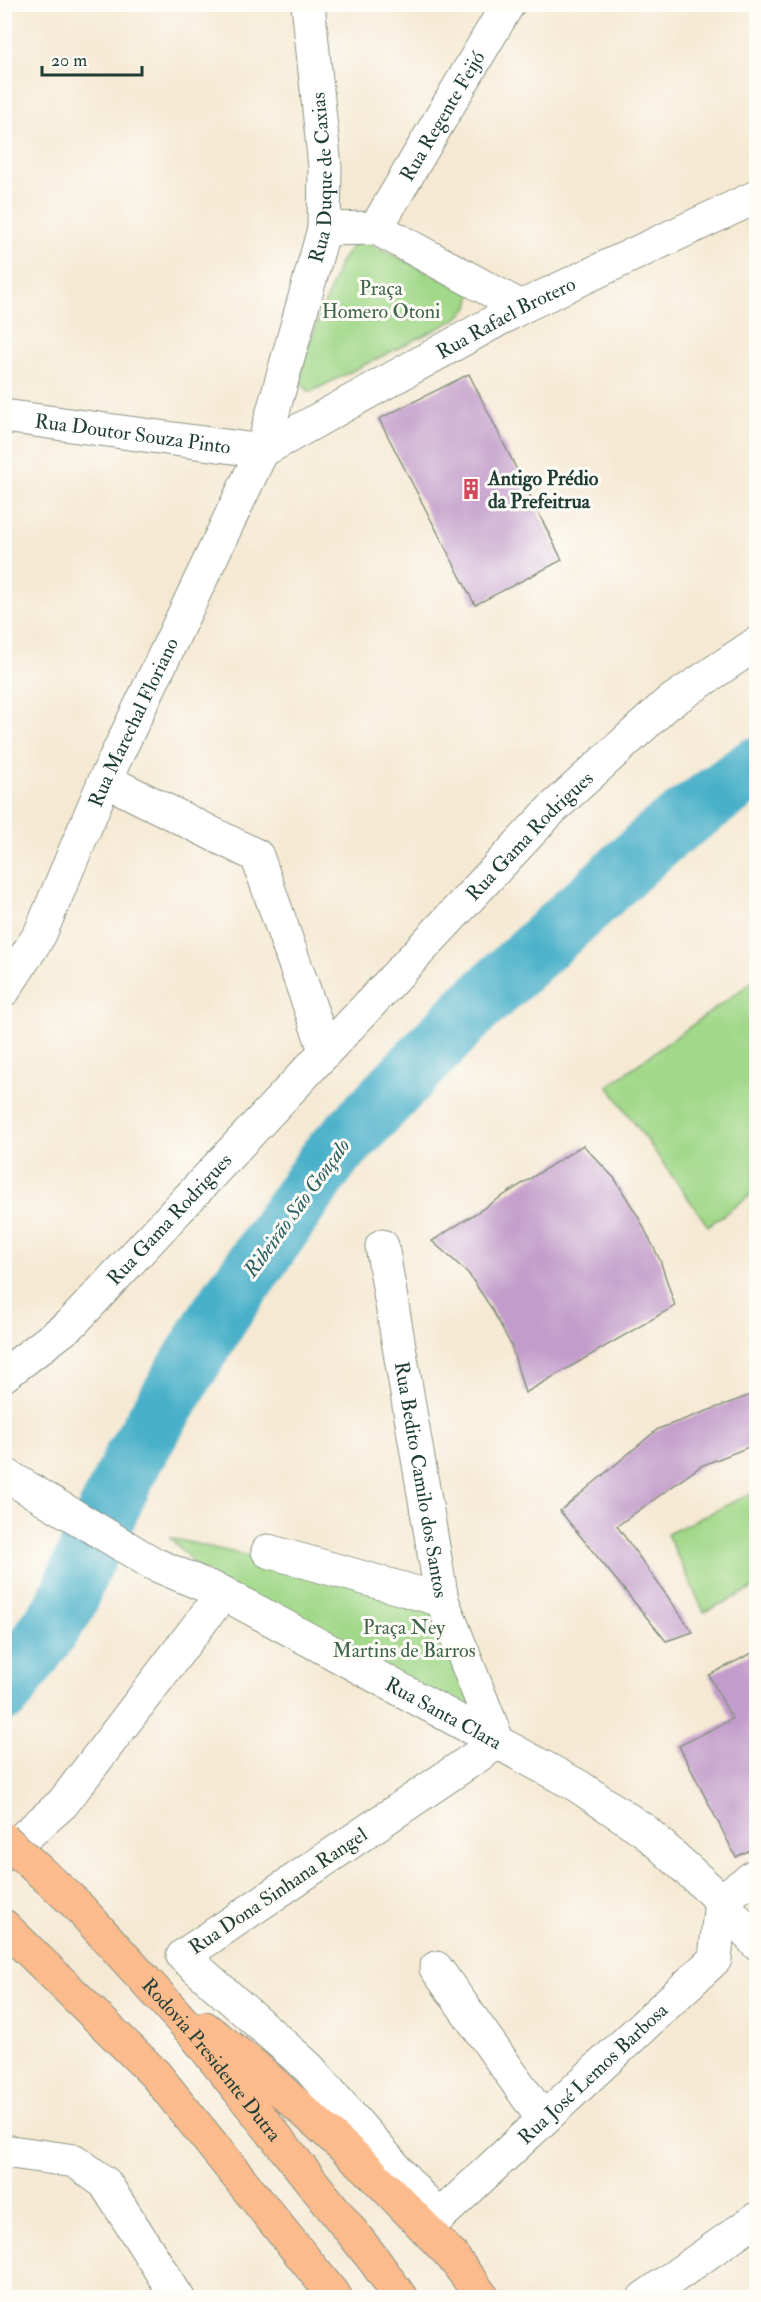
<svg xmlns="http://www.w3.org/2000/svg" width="761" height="2302" viewBox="0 0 761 2302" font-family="'IM FELL Double Pica',serif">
  <rect width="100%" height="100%" fill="#fdfcf7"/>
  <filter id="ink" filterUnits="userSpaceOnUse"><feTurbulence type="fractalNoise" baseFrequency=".0167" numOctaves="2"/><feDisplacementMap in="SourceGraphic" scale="12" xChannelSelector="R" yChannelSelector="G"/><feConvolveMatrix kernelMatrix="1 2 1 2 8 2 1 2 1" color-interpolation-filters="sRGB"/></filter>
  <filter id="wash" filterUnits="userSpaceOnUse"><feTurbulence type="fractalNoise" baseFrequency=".008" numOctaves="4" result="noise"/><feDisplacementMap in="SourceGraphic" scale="24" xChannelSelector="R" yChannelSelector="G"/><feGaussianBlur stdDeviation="1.35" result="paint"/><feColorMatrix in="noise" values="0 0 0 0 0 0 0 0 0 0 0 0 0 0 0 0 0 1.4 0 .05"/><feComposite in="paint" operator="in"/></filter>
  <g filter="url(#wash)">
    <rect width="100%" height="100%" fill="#f5e9d3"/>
    <path fill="#a2d889" stroke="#608a5e" stroke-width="1.5" d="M 358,238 L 472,293 L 469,307 L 455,320 L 310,392 L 300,383 L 305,355 L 341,261 Z
      M 756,979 L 756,1191 L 708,1226 L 608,1086 Z
      M 756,1491 L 756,1587 L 704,1612 L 667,1534 Z
      M 170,1538 L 442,1600 L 498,1742 L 223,1593 Z"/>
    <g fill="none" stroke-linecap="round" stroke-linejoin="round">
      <path stroke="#4ab0c9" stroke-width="60" d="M 4,1692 L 65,1607 L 77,1576 L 134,1457 L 219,1316 L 331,1156 L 469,1012 L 662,835 L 756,767"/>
    </g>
    <g id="blocks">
      <path fill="#c29cca" d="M 469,374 L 562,560 L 475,605 L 379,419 Z
        M 583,1145 L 615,1179 L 639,1218 L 660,1260 L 675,1306 L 525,1393 L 511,1345 L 490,1306 L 468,1273 L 432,1241 Z
        M 756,1393 L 756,1444 L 701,1466 L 617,1526 L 693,1632 L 666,1641 L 560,1511 L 658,1429 Z
        M 756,1651 L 756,1847 L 736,1857 L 679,1746 L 732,1719 L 709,1675 Z"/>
    </g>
  </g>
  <g filter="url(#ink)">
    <use href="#blocks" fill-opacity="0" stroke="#8a9384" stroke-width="1.5"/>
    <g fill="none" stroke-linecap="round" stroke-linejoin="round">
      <defs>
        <g id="minor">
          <path id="s1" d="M 376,228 L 508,4"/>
          <path d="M 324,229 L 376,228 L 521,307"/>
          <path id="s2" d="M 4,416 L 262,451"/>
          <path id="s3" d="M 262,451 L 521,307 L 756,197"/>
          <path d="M 105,780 L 257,856 L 325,1050"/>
          <path id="s4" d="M 4,990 L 40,934 L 105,780 L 262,451 L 324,229 L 325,167 L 308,4"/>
          <path id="s5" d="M 382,1246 L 442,1600 L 498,1742 L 183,1956 L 308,2067 L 438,2217"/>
          <path id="s6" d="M 4,1375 L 72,1323 L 551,810 L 667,704 L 756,644"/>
          <path id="s7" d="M 4,1474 L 154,1564 L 223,1593 L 578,1786 L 645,1831 L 721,1900 L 756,1943"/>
          <path d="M 268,1551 L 442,1600"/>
          <path d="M 4,1855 L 63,1803 L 223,1593"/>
          <path d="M 436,1968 L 543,2119"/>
          <path d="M 4,2151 L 75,2161 L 105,2183 L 178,2298"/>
          <path id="s8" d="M 426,2229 L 715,1959 L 721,1900 L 756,1875"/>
          <path d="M 644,2298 L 756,2219"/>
        </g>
        <g id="highway">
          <path id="s9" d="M 75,1903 L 195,2035 L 374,2260 L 401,2298"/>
          <path d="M 4,1926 L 155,2074 L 336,2298"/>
          <path d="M 205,2028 L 253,2065 L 368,2169 L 452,2256 L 483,2298"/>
        </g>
      </defs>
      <use href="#minor" stroke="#8a9384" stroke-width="35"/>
      <use href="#highway" stroke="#8a9384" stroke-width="35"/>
      <use href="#minor" stroke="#fff" stroke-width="33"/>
      <use href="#highway" stroke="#fbbb8d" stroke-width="33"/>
      <defs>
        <path id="highway-bridge" d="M 4,1839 L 75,1903"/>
      </defs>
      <use href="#highway-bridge" stroke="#8a9384" stroke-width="35" stroke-linecap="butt"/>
      <use href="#highway-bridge" stroke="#fbbb8d" stroke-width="33"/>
    </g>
  </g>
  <defs>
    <symbol id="building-bare" viewBox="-9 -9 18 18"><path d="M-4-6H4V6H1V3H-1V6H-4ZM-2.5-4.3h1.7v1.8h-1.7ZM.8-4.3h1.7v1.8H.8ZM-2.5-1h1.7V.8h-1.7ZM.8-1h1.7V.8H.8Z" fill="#d1495b" stroke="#fdfcf7" stroke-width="2.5" paint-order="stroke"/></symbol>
  </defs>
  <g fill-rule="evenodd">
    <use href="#building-bare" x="456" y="474" width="30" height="30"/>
  </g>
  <g text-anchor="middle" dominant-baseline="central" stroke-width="6" stroke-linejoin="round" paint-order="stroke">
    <g font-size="20" fill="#1f3d34" stroke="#fdfcf7">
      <text stroke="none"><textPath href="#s1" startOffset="130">Rua Regente Feijó</textPath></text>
      <text stroke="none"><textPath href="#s4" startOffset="880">Rua Duque de Caxias</textPath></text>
      <text stroke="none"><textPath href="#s3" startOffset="278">Rua Rafael Brotero</textPath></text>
      <text stroke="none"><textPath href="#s2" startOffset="130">Rua Doutor Souza Pinto</textPath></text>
      <text stroke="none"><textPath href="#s4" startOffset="298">Rua Marechal Floriano</textPath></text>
      <text stroke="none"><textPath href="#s6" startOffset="754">Rua Gama Rodrigues</textPath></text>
      <text stroke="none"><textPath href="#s6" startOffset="228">Rua Gama Rodrigues</textPath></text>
      <text stroke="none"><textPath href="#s5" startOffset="237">Rua Bedito Camilo dos Santos</textPath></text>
      <text stroke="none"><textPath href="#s7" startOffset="501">Rua Santa Clara</textPath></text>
      <text transform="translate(278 1891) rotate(-34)">Rua Dona Sinhana Rangel</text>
      <text stroke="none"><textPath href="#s9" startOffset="208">Rodovia Presidente Dutra</textPath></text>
      <text stroke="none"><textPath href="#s8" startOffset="228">Rua José Lemos Barbosa</textPath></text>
    </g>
    <g font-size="20" fill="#406449" stroke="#fdfcf7">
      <text x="381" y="288">Praça<tspan x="381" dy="23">Homero Otoni</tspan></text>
      <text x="404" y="1627">Praça Ney<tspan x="404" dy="23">Martins de Barros</tspan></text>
    </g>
    <g font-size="20" font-weight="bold" fill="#1f3d34" stroke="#fdfcf7" text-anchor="start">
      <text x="488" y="478">Antigo Prédio<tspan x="488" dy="23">da Prefeitrua</tspan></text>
    </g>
    <g font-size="21" font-style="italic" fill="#2c6061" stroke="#fdfcf7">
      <text transform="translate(297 1208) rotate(-54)">Ribeirão São Gonçalo</text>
    </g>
  </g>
  <rect width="761" height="2302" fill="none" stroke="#fdfcf7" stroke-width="24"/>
  <path d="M42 66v9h100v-9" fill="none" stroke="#1f3d34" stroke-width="3"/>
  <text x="51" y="66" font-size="18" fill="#1f3d34" stroke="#fdfcf7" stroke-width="4.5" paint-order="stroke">20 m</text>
</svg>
